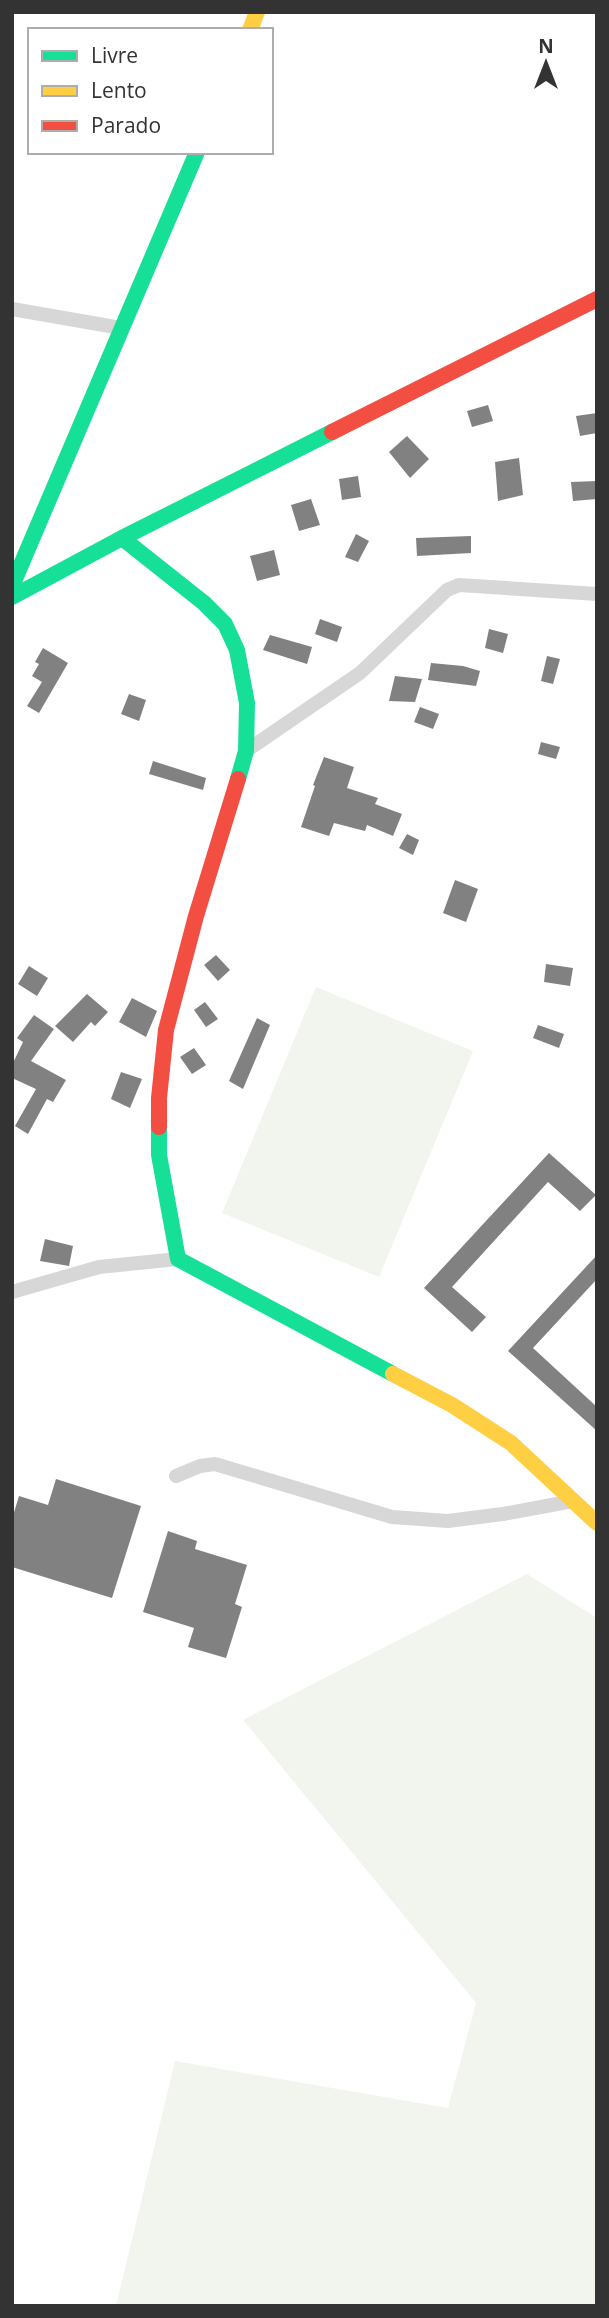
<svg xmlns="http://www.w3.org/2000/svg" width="609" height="2318" viewBox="0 0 609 2318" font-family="'Open Sans',sans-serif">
  <rect width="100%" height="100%" fill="#fff"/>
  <path fill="#f1f5ed" d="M 316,987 L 473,1051 L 379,1277 L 222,1213 Z
    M 527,1574 L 597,1618 L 597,2306 L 116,2306 L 175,2061 L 448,2108 L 476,2003 L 243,1720 Z"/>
  <path fill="#818181" d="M 488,405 L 493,421 L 472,427 L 467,411 Z
    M 597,413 L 597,433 L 580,436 L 576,416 Z
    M 407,436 L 429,459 L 410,478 L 389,452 Z
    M 519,458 L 523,495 L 498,501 L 495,462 Z
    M 358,476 L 361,497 L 342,500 L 339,479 Z
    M 597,481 L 597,499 L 573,501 L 571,482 Z
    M 311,499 L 320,525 L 299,531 L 291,505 Z
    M 356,534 L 369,541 L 358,562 L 345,557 Z
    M 471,536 L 471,553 L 417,556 L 416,538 Z
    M 274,550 L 280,575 L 257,581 L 250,556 Z
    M 320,619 L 342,627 L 337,642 L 315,634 Z
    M 489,629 L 508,634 L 503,653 L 485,648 Z
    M 270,635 L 312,647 L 307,664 L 263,650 Z
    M 43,648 L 68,663 L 39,713 L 27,706 L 42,682 L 32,676 L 39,664 L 35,662 Z
    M 547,656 L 560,659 L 553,684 L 541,681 Z
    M 431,663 L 463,666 L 480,671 L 476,686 L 428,680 Z
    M 395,676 L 422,679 L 415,702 L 389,701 Z
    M 129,694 L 146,700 L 139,721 L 121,714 Z
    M 420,707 L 439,714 L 433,729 L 414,722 Z
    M 541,742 L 560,747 L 556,759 L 538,754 Z
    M 324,757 L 354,767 L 347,788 L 378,798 L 375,804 L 402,814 L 393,836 L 367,825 L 365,831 L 334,823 L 329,836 L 301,827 L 315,786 L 313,785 Z
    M 153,761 L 206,778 L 203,790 L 149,774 Z
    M 407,834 L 419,840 L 413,855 L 399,848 Z
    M 455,880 L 478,889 L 466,922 L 443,913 Z
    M 216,955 L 230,970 L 218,981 L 204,965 Z
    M 546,964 L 573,968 L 570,986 L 544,982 Z
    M 29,966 L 48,978 L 37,996 L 18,984 Z
    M 87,994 L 108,1012 L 95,1026 L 91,1022 L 73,1042 L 55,1026 Z
    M 132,998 L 157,1011 L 146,1037 L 119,1022 Z
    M 205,1002 L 218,1019 L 206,1027 L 194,1010 Z
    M 34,1015 L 54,1029 L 31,1061 L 66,1080 L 53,1102 L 47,1099 L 28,1134 L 15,1126 L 36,1089 L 12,1078 L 12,1065 L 23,1042 L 17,1038 Z
    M 257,1018 L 270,1025 L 243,1089 L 229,1081 Z
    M 538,1025 L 564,1034 L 559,1048 L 533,1038 Z
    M 194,1048 L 206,1065 L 192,1074 L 180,1057 Z
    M 121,1072 L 142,1079 L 130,1108 L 111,1099 Z
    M 549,1153 L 596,1195 L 580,1211 L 548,1182 L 452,1287 L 486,1317 L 472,1332 L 424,1288 Z
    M 45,1239 L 73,1246 L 69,1266 L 40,1261 Z
    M 597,1255 L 597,1279 L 533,1348 L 597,1407 L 597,1431 L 508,1351 Z
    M 56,1479 L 141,1506 L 112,1598 L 12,1567 L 12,1519 L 19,1496 L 48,1505 Z
    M 168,1531 L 197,1541 L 195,1549 L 247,1565 L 235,1604 L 242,1607 L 226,1658 L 188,1647 L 194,1628 L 143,1612 Z"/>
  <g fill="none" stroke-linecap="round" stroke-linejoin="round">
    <path stroke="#d7d7d7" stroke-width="14" d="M 12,309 L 121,328
      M 246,751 L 360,673 L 447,590 L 459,585 L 597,594
      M 12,1292 L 99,1267 L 178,1259
      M 176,1476 L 200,1466 L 215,1464 L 392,1517 L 448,1521 L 503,1514 L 573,1501"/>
    <path stroke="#16e098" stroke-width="16" d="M 122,538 L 204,603 L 225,624 L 237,650 L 247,703 L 246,751 L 238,779
      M 12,586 L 197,152
      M 12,597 L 122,538 L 332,432
      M 159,1127 L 159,1155 L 178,1259 L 393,1374"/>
    <path stroke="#ffcf43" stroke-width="16" d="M 250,30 L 257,12
      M 393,1374 L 452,1405 L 511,1443 L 597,1523"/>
    <path stroke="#f24e42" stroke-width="16" d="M 332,432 L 597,299
      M 159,1127 L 159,1098 L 166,1030 L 196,916 L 238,779"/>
  </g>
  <rect width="609" height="2318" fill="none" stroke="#333333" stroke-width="28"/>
  <rect x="28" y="28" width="245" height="126" fill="#ffffff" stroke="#adadad" stroke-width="2"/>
  <rect x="42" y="51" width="35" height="10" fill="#16e098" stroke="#adadad" stroke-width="2"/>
  <text x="91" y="63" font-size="21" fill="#333333">Livre</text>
  <rect x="42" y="86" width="35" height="10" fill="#ffcf43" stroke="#adadad" stroke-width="2"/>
  <text x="91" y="98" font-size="21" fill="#333333">Lento</text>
  <rect x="42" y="121" width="35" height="10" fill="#f24e42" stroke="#adadad" stroke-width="2"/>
  <text x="91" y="133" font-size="21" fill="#333333">Parado</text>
  <g transform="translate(546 63)" stroke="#ffffff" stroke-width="5" paint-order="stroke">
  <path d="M0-5L12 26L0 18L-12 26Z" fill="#333333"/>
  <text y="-10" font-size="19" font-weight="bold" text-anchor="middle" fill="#333333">N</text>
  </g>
</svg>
